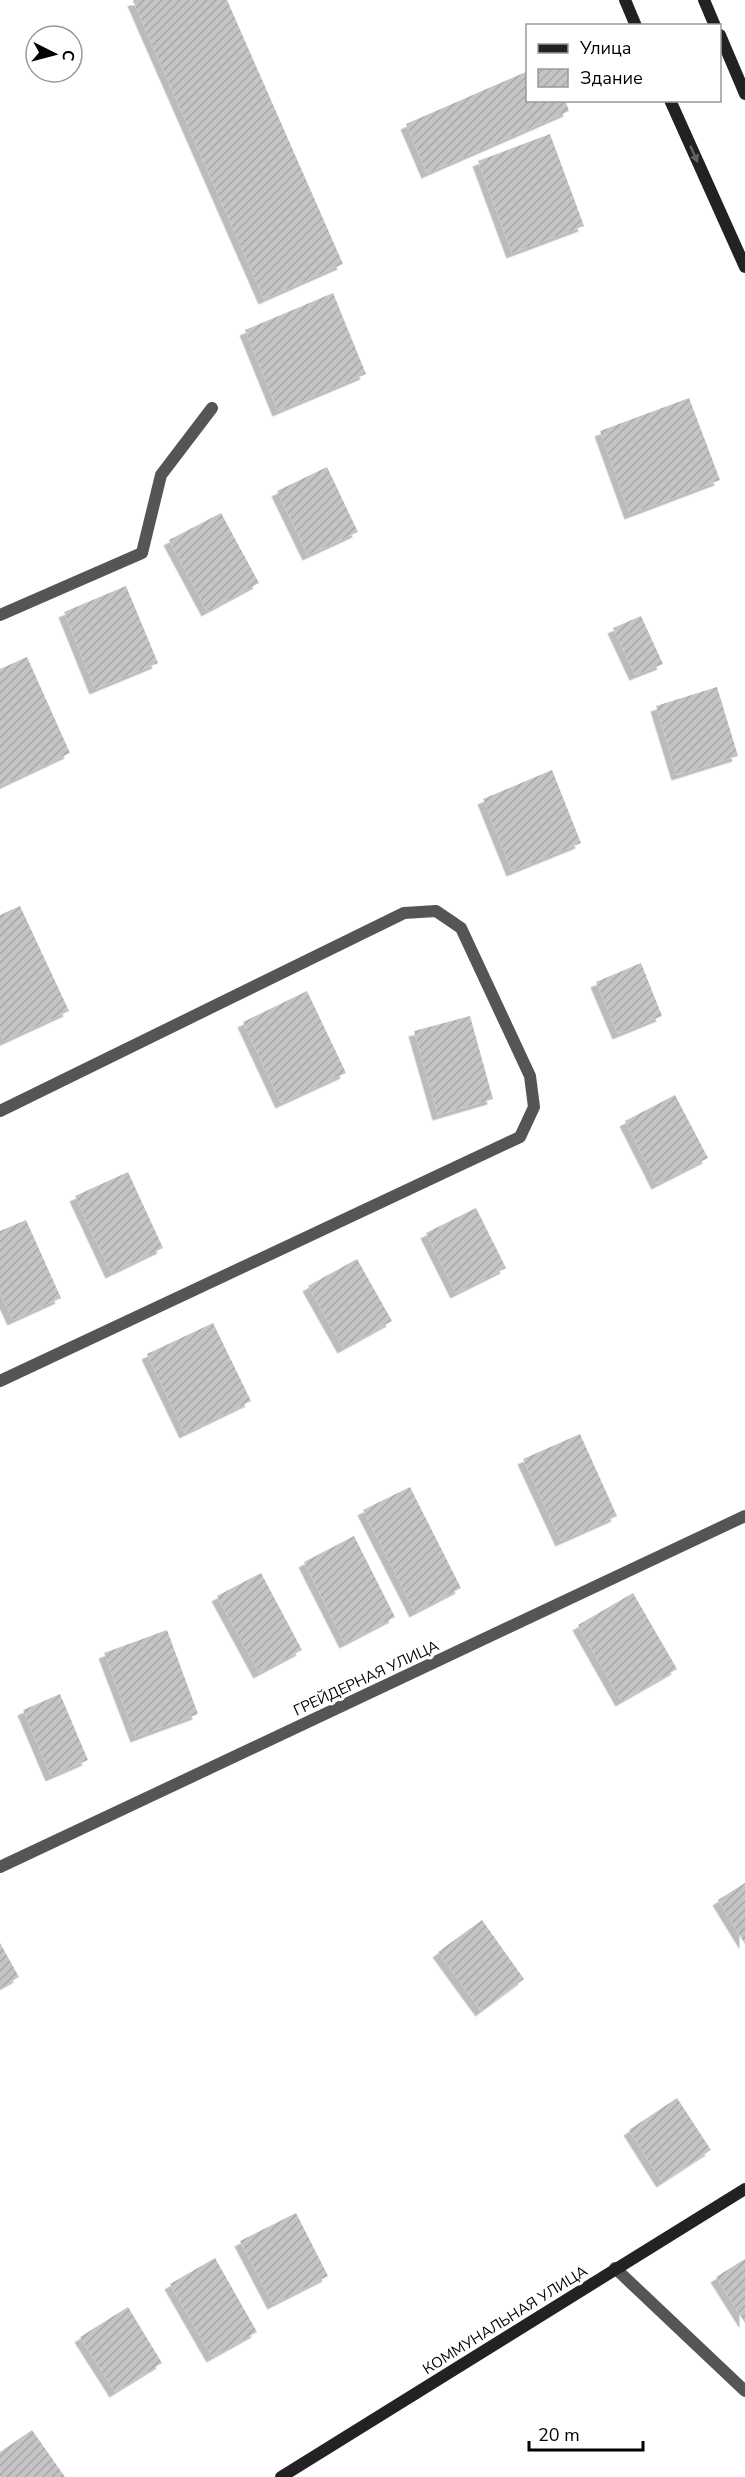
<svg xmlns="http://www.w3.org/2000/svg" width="745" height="2477" viewBox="0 0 745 2477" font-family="'Nunito Sans',sans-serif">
  <defs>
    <pattern id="building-hatch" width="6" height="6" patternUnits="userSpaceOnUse" patternTransform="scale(1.5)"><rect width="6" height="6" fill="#c4c4c4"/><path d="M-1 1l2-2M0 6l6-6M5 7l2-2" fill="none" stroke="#a7a7a7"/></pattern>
    <filter id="shadow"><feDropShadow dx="-5.5" dy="5.5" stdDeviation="0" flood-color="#0004"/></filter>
  </defs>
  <rect width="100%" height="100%" fill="#fff"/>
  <path fill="url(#building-hatch)" filter="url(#shadow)" d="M 135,0 L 227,0 L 343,264 L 264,299 L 133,1 Z
    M 528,71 L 528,100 L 565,100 L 569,111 L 427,173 L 406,124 Z
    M 550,134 L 584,226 L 512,253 L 478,161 Z
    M 333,293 L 366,374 L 278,411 L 245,330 Z
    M 689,398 L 720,480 L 630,514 L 600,431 Z
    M 327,467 L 358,532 L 308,555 L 277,491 Z
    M 221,513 L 259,583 L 207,611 L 169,540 Z
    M 126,586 L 158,663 L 95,689 L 64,612 Z
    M 641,616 L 663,664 L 635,675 L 613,628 Z
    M 27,657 L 70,753 L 0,786 L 0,669 Z
    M 717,687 L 738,756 L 677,775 L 656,706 Z
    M 552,770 L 581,843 L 512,871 L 483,799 Z
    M 20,906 L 69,1011 L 4,1041 L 0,1032 L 0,915 Z
    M 641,963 L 662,1016 L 618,1034 L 596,982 Z
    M 307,991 L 346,1073 L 281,1103 L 243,1022 Z
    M 470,1016 L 493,1099 L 438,1115 L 414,1031 Z
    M 675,1095 L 708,1158 L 657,1184 L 625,1121 Z
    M 128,1172 L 163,1248 L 111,1273 L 75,1196 Z
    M 476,1208 L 506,1268 L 456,1293 L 426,1233 Z
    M 26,1220 L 61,1298 L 13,1320 L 0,1292 L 0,1231 Z
    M 357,1259 L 392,1321 L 343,1348 L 308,1286 Z
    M 213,1323 L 251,1401 L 185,1433 L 147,1354 Z
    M 580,1434 L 617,1516 L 561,1541 L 523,1459 Z
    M 410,1487 L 461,1588 L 415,1612 L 363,1510 Z
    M 354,1536 L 395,1617 L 345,1643 L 304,1562 Z
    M 261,1573 L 302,1650 L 259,1673 L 217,1596 Z
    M 633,1593 L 677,1669 L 621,1701 L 578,1625 Z
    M 167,1630 L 198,1714 L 136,1737 L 104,1653 Z
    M 60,1694 L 88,1760 L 51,1776 L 23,1710 Z
    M 745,1883 L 745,1944 L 718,1900 Z
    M 482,1920 L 524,1979 L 481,2011 L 438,1952 Z
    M 0,1943 L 19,1977 L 0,1988 Z
    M 677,2098 L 711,2150 L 662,2182 L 629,2130 Z
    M 296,2213 L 328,2276 L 273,2304 L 240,2241 Z
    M 215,2258 L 257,2332 L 212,2357 L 170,2284 Z
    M 745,2259 L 745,2323 L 716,2277 Z
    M 128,2307 L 162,2363 L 115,2392 L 80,2337 Z
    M 32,2430 L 65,2477 L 0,2477 L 0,2452 Z"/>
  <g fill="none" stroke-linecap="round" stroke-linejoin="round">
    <path stroke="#555" stroke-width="12" d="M 0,615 L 142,553 L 161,475 L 212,408
      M 0,1111 L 404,913 L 436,911 L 461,928 L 530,1076 L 534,1107 L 520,1137 L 0,1381"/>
    <path stroke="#555" stroke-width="12" d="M 0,1867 L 745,1516
      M 615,2268 L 745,2391"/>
    <path stroke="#222" stroke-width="12" d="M 625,0 L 636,26
      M 704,0 L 715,26
      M 720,35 L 745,94
      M 670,100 L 745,267
      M 281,2477 L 745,2189"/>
  </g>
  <defs><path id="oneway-solid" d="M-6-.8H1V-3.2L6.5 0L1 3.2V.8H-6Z" transform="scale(1.5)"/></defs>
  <use fill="#646464" href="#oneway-solid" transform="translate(694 154) rotate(66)"/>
  <g text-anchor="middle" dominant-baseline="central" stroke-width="6" stroke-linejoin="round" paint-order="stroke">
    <g font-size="15" fill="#000" stroke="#fff">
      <text transform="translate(366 1678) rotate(-25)">ГРЕЙДЕРНАЯ УЛИЦА</text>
      <text transform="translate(505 2320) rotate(-32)">КОММУНАЛЬНАЯ УЛИЦА</text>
    </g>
  </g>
  <rect x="526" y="24" width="195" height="78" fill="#ffffff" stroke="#999999" stroke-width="1.5"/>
  <rect x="538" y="44" width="30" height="9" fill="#222222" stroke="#999999" stroke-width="1.5"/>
  <text x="580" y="54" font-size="18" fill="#000000">Улица</text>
  <rect x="538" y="69" width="30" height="18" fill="url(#building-hatch)" stroke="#999999" stroke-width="1.5"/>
  <text x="580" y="84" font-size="18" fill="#000000">Здание</text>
  <g transform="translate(54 54) rotate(96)"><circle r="28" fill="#ffffff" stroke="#999999" stroke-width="1.5"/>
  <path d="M0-4.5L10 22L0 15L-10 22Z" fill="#000000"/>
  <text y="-9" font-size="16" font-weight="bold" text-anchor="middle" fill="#000000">С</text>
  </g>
  <path d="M529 2441v9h114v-9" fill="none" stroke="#000000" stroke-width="3"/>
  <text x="538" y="2441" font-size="18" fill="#000000" stroke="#ffffff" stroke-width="4.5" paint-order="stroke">20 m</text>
</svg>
